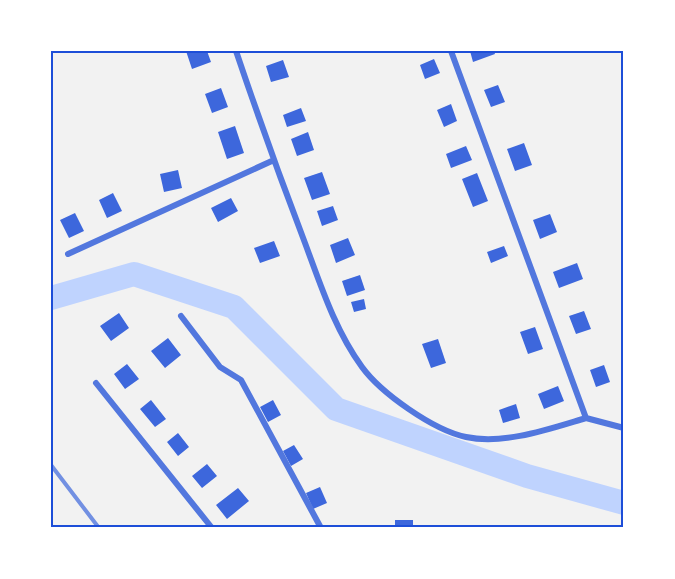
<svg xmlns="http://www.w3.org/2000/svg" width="675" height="579" viewBox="0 0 675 579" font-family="Rubik,sans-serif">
  <rect width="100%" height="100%" fill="#f2f2f2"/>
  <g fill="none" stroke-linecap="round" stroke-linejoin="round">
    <path stroke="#bfd3fe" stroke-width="24" d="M 51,298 L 134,274 L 234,307 L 336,409 L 527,476 L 624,503"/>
  </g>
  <path fill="#3d67dc" d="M 186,51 L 207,51 L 211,62 L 192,69 Z
    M 470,51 L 494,51 L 495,54 L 473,62 Z
    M 434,59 L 440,73 L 425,79 L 420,65 Z
    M 283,60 L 289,77 L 271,82 L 266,66 Z
    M 498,85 L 505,102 L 491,107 L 484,90 Z
    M 221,88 L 228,107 L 212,113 L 205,94 Z
    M 451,104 L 457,121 L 444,127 L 437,110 Z
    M 301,108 L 306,121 L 287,127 L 283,115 Z
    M 235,126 L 244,153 L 227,159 L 218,132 Z
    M 308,132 L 314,150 L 297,156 L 291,139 Z
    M 524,143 L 532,165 L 515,171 L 507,149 Z
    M 466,146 L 472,160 L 451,168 L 446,154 Z
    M 178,170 L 182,188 L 164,192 L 160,174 Z
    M 322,172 L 330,194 L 312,200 L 304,178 Z
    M 477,173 L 488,201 L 473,207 L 462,179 Z
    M 113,193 L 122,211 L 107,218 L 99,200 Z
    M 231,198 L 238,211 L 218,222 L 211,208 Z
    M 333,206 L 338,220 L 322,226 L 317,211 Z
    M 75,213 L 84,231 L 69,238 L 60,220 Z
    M 550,214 L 557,232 L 540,239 L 533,220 Z
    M 348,238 L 355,255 L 336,263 L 330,245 Z
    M 274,241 L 280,256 L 260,263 L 254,248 Z
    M 504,246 L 508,256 L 491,263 L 487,252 Z
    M 577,263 L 583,279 L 559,288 L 553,272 Z
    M 360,275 L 365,290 L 347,296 L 342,281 Z
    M 364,299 L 366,309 L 354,312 L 351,302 Z
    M 584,311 L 591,329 L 576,334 L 569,316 Z
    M 119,313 L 129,328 L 111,341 L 100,326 Z
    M 535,327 L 543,349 L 528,354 L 520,332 Z
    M 168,338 L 181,355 L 165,368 L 151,351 Z
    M 438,339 L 446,363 L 431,368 L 422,344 Z
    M 127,364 L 139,379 L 125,389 L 114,374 Z
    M 604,365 L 610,382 L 596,387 L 590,370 Z
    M 558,386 L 564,401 L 544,409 L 538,394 Z
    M 151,400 L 166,419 L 155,427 L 140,409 Z
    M 273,400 L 281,415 L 268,422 L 260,407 Z
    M 516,404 L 520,418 L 503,423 L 499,410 Z
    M 178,433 L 189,447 L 178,456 L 167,442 Z
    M 294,445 L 303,459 L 291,466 L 283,451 Z
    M 207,464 L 217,476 L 202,488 L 192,476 Z
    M 320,487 L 327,503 L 313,509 L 306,493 Z
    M 238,488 L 249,501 L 227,519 L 216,505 Z
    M 395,520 L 413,520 L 413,528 L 395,528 Z"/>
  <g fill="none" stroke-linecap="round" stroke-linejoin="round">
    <path stroke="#5277de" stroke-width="6" d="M 236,51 C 258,116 281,180 305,243 C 321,286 335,330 362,367 C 381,393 433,430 466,437 C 504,445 549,429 586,418
      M 451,51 L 586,418
      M 68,254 L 274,160
      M 181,316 L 220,367 L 241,380 L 321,528
      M 96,383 L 212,528
      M 586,418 L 624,428"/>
    <path stroke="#7290e2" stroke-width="4" d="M 51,465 L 99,528"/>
  </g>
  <rect width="675" height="579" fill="none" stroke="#ffffff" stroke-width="105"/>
  <rect x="52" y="52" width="570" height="474" fill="none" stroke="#1d4ed8" stroke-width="2"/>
</svg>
